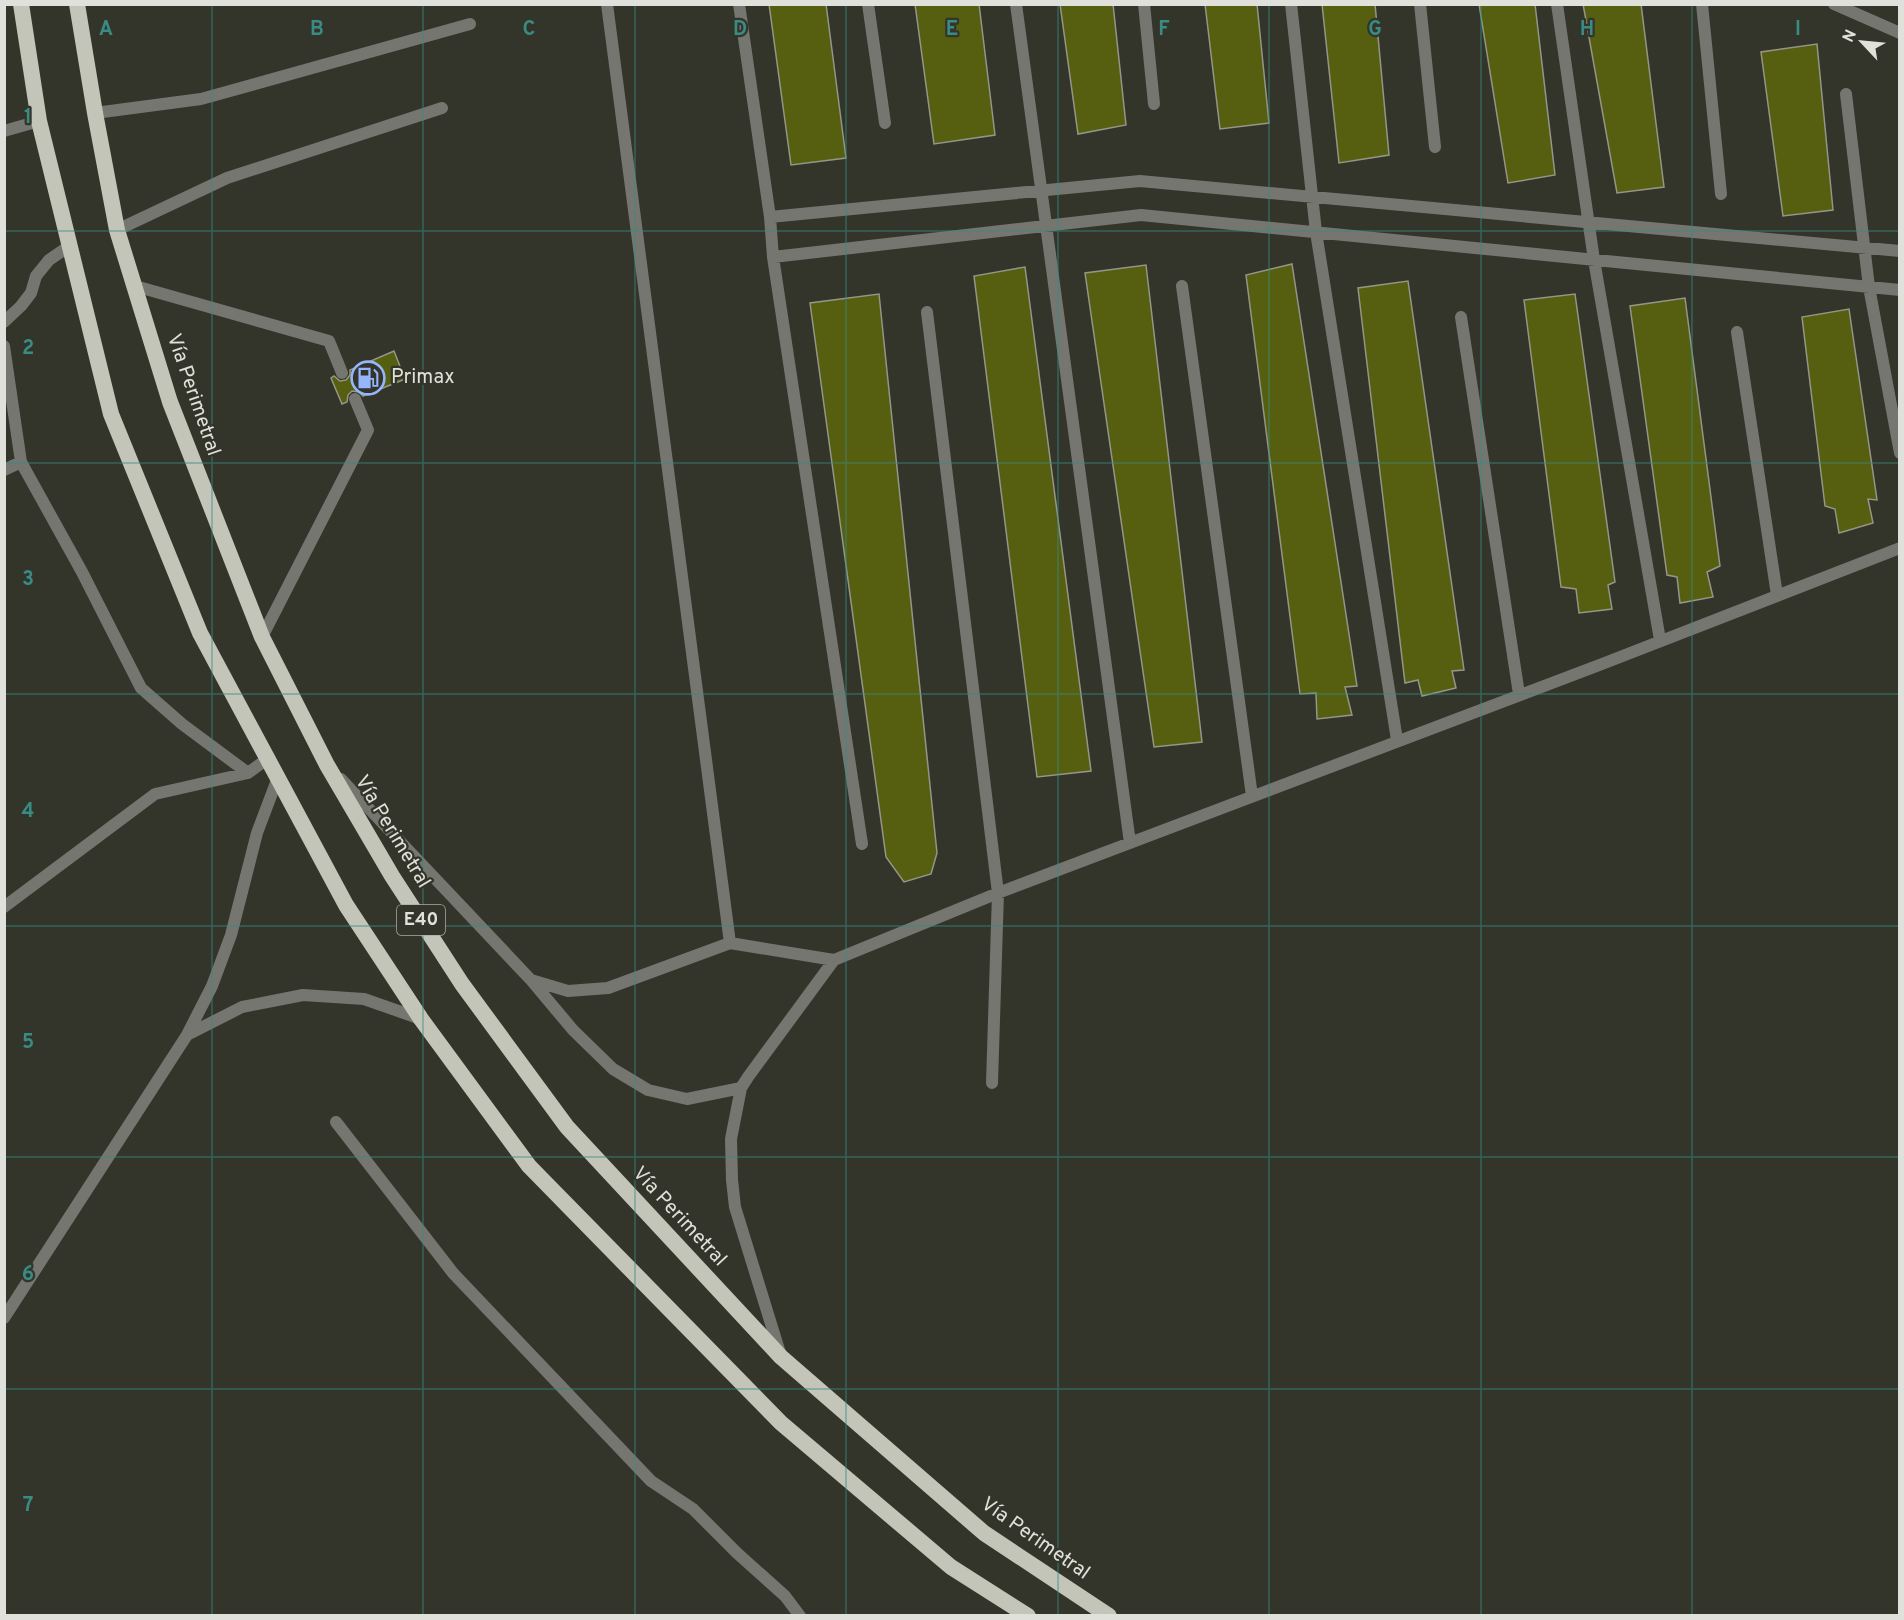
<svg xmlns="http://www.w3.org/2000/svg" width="1904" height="1620" viewBox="0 0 1904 1620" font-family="Overpass,sans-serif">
  <rect width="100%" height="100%" fill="#33352a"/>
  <path fill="#565e0f" stroke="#949688" stroke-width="1.5" d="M 769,4 L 826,4 L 846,158 L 791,165 Z
    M 915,4 L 979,4 L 995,135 L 934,144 Z
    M 1060,4 L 1113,4 L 1126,125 L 1078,134 Z
    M 1205,4 L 1257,4 L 1269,123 L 1220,129 Z
    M 1322,4 L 1375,4 L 1389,155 L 1339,163 Z
    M 1479,4 L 1535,4 L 1555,175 L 1508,183 Z
    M 1583,4 L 1641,4 L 1664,187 L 1617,193 Z
    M 1817,44 L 1833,210 L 1783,216 L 1761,52 Z
    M 1292,264 L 1357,686 L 1345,687 L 1352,715 L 1317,719 L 1316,693 L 1300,694 L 1246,275 Z
    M 1146,265 L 1202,742 L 1154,747 L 1085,273 Z
    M 1025,267 L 1091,771 L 1037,777 L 974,276 Z
    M 1408,281 L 1464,670 L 1452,671 L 1456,688 L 1422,696 L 1418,680 L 1405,683 L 1358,288 Z
    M 879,294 L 937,853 L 931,874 L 904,882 L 886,857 L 810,303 Z
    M 1575,294 L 1615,582 L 1608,585 L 1612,609 L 1579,613 L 1576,589 L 1561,587 L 1524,300 Z
    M 1685,298 L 1720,566 L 1707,572 L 1713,597 L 1680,603 L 1677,577 L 1667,575 L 1630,306 Z
    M 1849,309 L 1877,500 L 1868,499 L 1873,523 L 1839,533 L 1835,509 L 1825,506 L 1802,317 Z
    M 394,351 L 405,379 L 363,396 L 359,392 L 352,391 L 348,395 L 347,402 L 342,404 L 331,378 L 334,376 L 340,381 L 346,380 L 350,375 L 350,370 Z"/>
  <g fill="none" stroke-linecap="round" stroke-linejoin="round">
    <path stroke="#757670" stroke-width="12" d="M 607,4 L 730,943
      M 739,4 L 770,217 L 773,257 L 862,844
      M 868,4 L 885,123
      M 1016,4 L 1130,843
      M 1144,4 L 1154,104
      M 1291,4 L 1316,232 L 1397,740
      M 1420,4 L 1435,147
      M 1557,4 L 1594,260 L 1660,640
      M 1702,4 L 1721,194
      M 1834,4 L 1900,33
      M 1846,94 L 1869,287 L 1900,453
      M 95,113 L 201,99 L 470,24
      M 4,131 L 39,121
      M 770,217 L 1140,181 L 1900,251
      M 117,230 L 227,178 L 442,108
      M 773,257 L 1141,215 L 1900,290
      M 135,286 L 329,341 L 342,373
      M 1182,286 L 1252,796
      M 927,312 L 998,893 L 992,1083
      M 1461,317 L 1519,694
      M 4,322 L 21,306 L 31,293 L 36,276 L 49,260 L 68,247
      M 1737,332 L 1777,595
      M 4,346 L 21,462
      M 4,470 L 21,462 L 82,572 L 141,688 L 182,724 L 248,773
      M 262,637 L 368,430 L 355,399
      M 341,779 L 531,980 L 568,991 L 608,988 L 730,943 L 834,960 L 998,893 L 1602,664 L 1900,548
      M 4,907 L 155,794 L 248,773 L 267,759
      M 531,980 L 573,1030 L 613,1069 L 648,1090 L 687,1099 L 741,1088
      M 187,1035 L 242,1007 L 303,995 L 364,999 L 421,1019
      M 336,1122 L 453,1273 L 651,1481 L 693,1509 L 737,1553 L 785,1596 L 800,1616
      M 4,1318 L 187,1035 L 212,986 L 231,935 L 257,833 L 277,780
      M 780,1353 L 735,1207 L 732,1180 L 731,1139 L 741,1088 L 748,1077 L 834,960"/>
    <path stroke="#c2c5b8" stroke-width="16" d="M 21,4 L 39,121 L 111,414 L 200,633 L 346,905 L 421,1019 L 529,1166 L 781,1423 L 951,1567 L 1028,1616
      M 77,4 L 95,113 L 117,230 L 170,402 L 262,637 L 327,765 L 392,876 L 462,984 L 567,1127 L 781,1357 L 984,1533 L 1109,1616"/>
  </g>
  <path fill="none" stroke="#398b84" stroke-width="1.5" stroke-opacity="0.55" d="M 212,4 L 212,1616M 423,4 L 423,1616M 635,4 L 635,1616M 846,4 L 846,1616M 1058,4 L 1058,1616M 1269,4 L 1269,1616M 1481,4 L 1481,1616M 1692,4 L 1692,1616M 4,231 L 1900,231M 4,463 L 1900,463M 4,694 L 1900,694M 4,926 L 1900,926M 4,1157 L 1900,1157M 4,1389 L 1900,1389"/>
  <defs>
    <symbol id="fuel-ring" viewBox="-11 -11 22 22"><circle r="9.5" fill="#33352a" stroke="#95b6fd" stroke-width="1.5"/><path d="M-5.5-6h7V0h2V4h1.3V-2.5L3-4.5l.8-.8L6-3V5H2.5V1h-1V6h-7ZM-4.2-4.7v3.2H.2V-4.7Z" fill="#95b6fd"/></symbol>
  </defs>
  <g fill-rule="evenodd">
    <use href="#fuel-ring" x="349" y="359" width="38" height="38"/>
  </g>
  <g text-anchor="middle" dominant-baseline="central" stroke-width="4.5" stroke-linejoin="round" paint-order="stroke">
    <rect fill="#33352a" stroke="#acada5" stroke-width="1.5" x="397" y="905" width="48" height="30" rx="4.5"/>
    <g font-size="18" font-weight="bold" fill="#e0e1da">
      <text x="421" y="920">E40</text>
    </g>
    <g font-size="20" fill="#e0e1da" stroke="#33352a" text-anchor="start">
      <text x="391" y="378">Primax</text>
    </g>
    <g font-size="20" fill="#e0e1da" stroke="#33352a">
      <text transform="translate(193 395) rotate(71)">Vía Perimetral</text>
      <text transform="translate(392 832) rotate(59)">Vía Perimetral</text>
      <text transform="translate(679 1217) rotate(47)">Vía Perimetral</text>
      <text transform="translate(1035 1539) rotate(35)">Vía Perimetral</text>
    </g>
  </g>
  <g font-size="20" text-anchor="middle" font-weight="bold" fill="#398b84" stroke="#33352a" stroke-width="4.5" stroke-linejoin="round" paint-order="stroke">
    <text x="106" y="35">A</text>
    <text x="317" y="35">B</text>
    <text x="529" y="35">C</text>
    <text x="740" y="35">D</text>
    <text x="952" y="35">E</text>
    <text x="1164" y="35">F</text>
    <text x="1375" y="35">G</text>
    <text x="1587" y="35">H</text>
    <text x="1798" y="35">I</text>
    <text x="28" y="123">1</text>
    <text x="28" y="354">2</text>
    <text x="28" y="585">3</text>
    <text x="28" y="817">4</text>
    <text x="28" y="1048">5</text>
    <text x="28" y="1280">6</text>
    <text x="28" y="1511">7</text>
  </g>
  <rect width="1904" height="1620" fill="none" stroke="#e0e1da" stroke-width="12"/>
  <g transform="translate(1862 42) rotate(296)" stroke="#33352a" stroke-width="4.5" paint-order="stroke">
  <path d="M0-4.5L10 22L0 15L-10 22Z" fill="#e0e1da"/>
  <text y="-9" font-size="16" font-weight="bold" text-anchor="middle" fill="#e0e1da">N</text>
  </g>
</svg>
